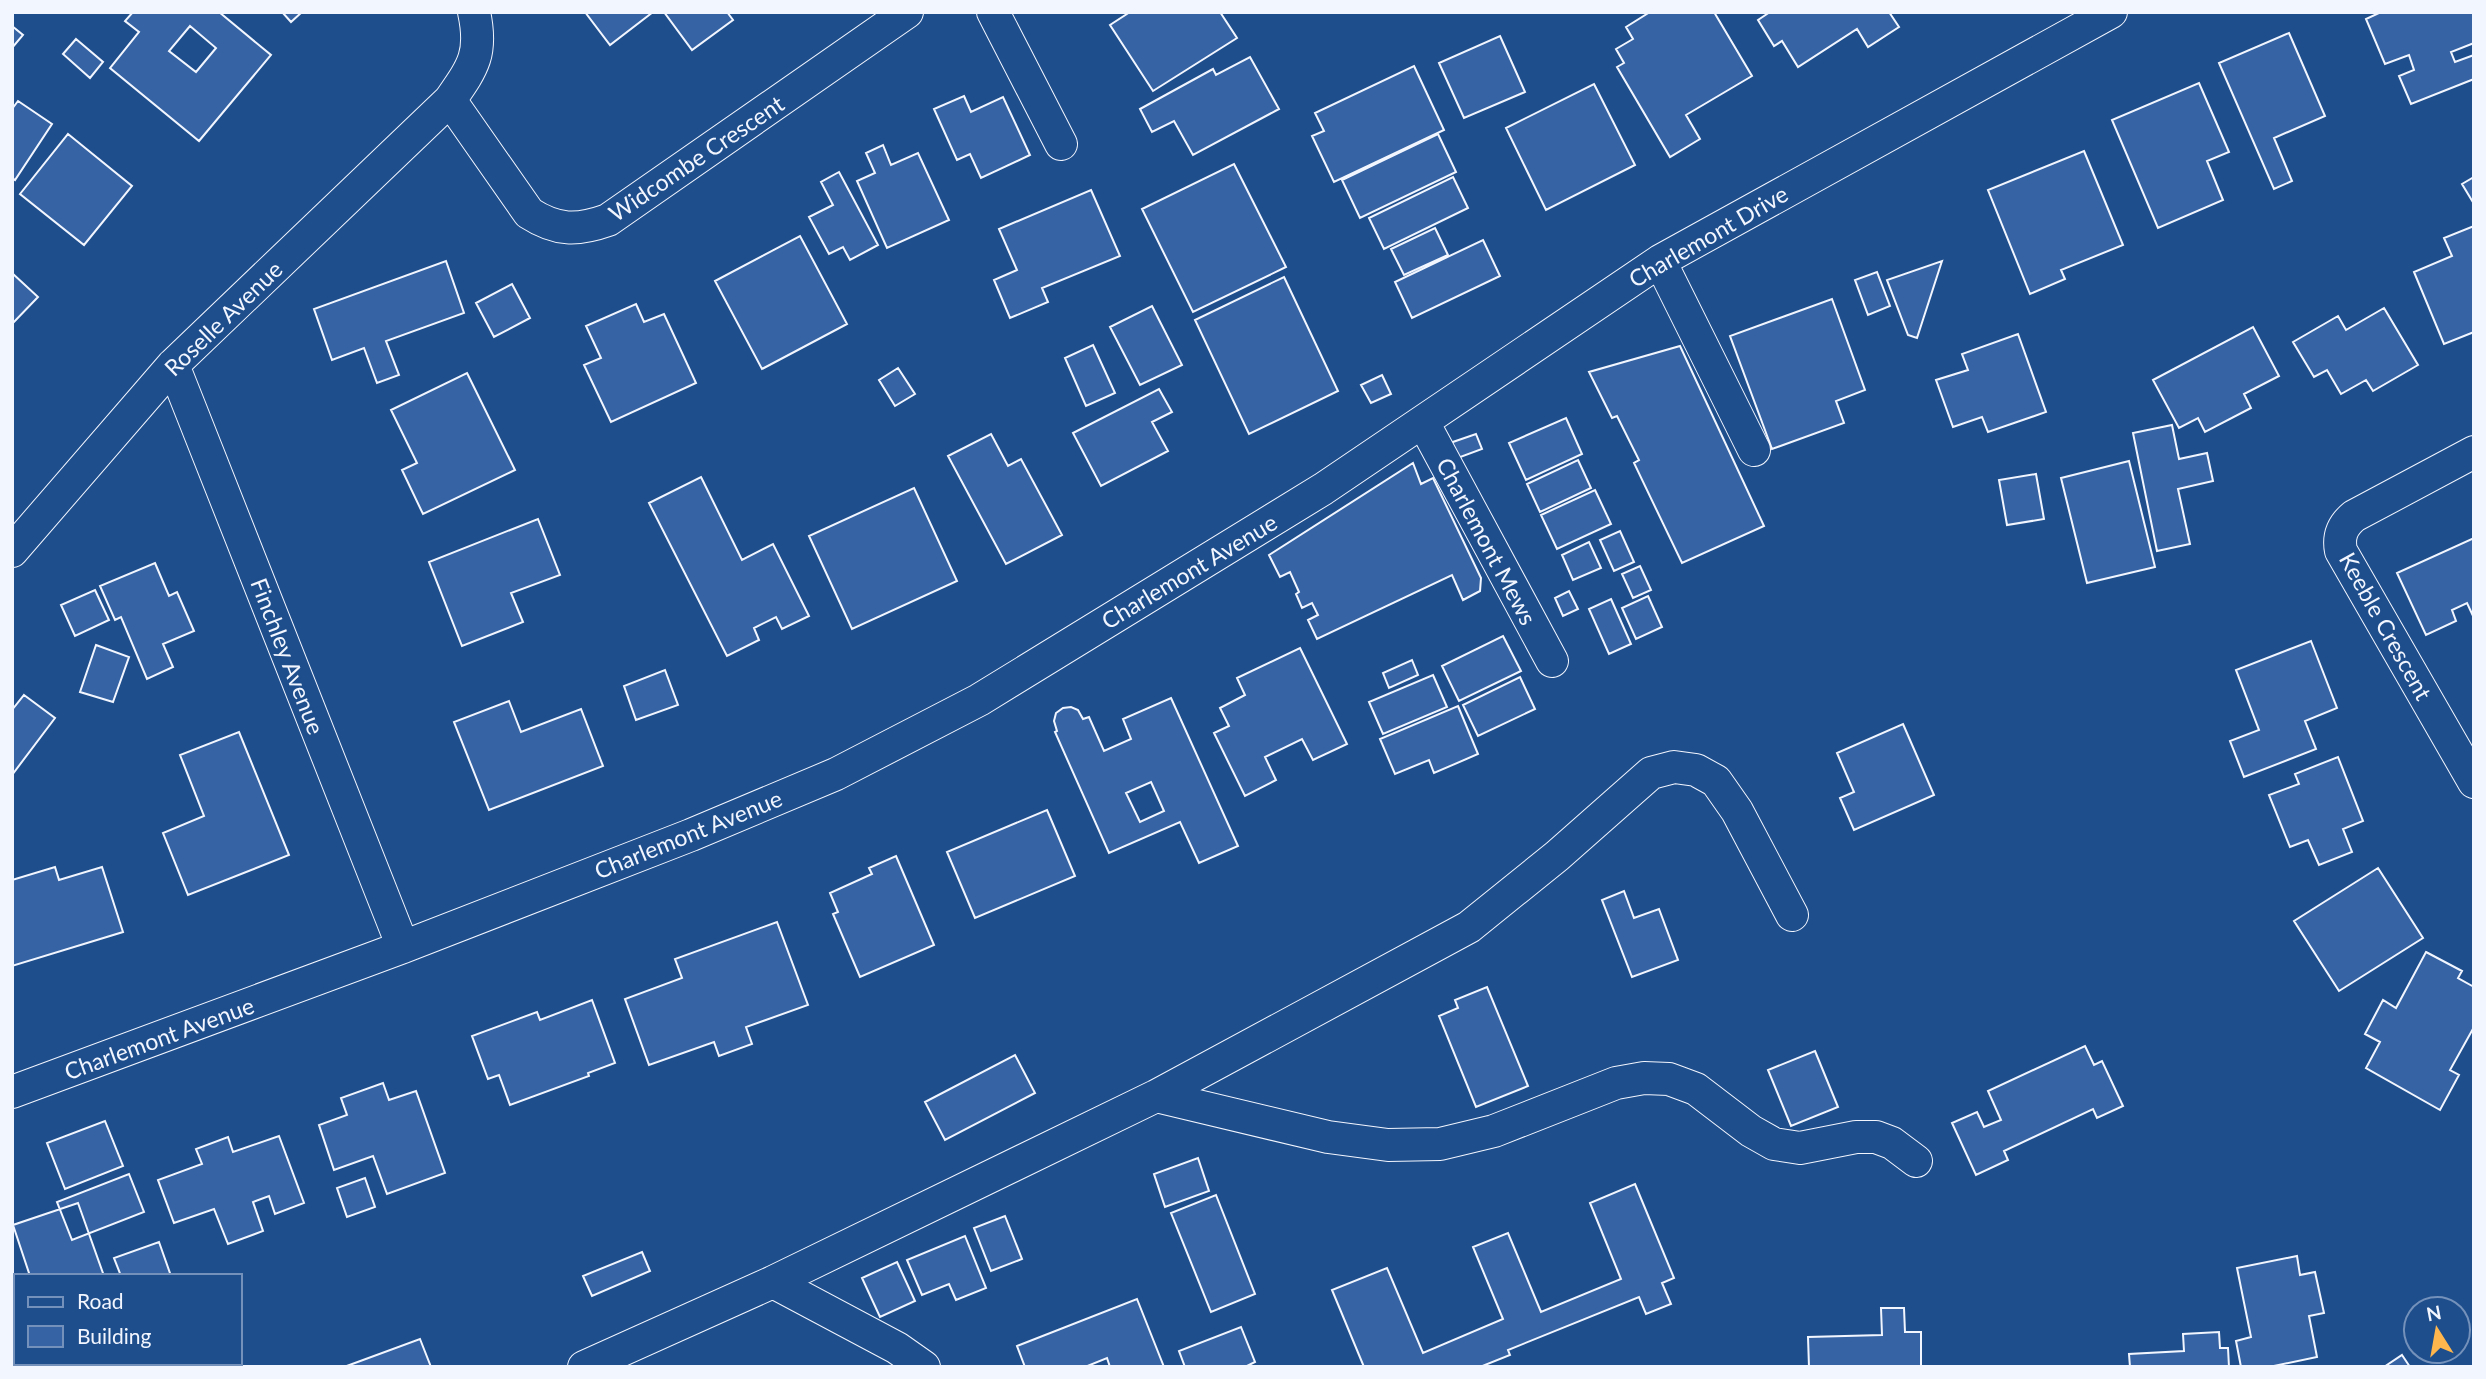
<svg xmlns="http://www.w3.org/2000/svg" width="2486" height="1379" viewBox="0 0 2486 1379" font-family="Lato,sans-serif">
  <rect width="100%" height="100%" fill="#1f4e8c"/>
  <path fill="#3563a3" stroke="#f2f6ff" stroke-width="2" fill-rule="evenodd" d="M 133,12 L 219,12 L 271,55 L 199,141 L 110,68 L 139,32 L 125,21 ZM 190,26 L 216,48 L 196,72 L 169,51 Z
    M 282,12 L 302,12 L 291,22 Z
    M 585,12 L 653,12 L 610,45 Z
    M 664,12 L 727,12 L 733,20 L 692,50 Z
    M 1130,12 L 1220,12 L 1237,38 L 1153,91 L 1110,25 Z
    M 1650,12 L 1714,12 L 1752,76 L 1686,115 L 1700,139 L 1670,157 L 1617,67 L 1624,63 L 1616,49 L 1633,39 L 1626,27 Z
    M 1770,12 L 1889,12 L 1899,27 L 1868,47 L 1857,29 L 1798,67 L 1782,41 L 1774,46 L 1758,20 Z
    M 2381,12 L 2474,12 L 2474,43 L 2451,52 L 2455,62 L 2474,55 L 2474,79 L 2411,104 L 2399,76 L 2414,70 L 2409,55 L 2385,64 L 2366,19 Z
    M 12,26 L 23,35 L 12,48 Z
    M 2289,33 L 2325,116 L 2274,138 L 2292,181 L 2274,189 L 2219,63 Z
    M 1500,36 L 1525,92 L 1464,118 L 1439,63 Z
    M 76,39 L 103,62 L 90,78 L 63,54 Z
    M 1250,57 L 1279,109 L 1193,155 L 1174,121 L 1152,132 L 1140,109 L 1213,69 L 1216,75 Z
    M 1414,66 L 1444,130 L 1334,182 L 1312,136 L 1324,131 L 1315,113 Z
    M 2199,83 L 2229,152 L 2207,161 L 2223,200 L 2158,228 L 2112,120 Z
    M 1594,84 L 1635,165 L 1546,210 L 1506,128 Z
    M 964,96 L 971,112 L 1003,97 L 1030,155 L 981,178 L 970,154 L 957,160 L 934,109 Z
    M 18,101 L 52,124 L 15,180 L 12,178 L 12,109 Z
    M 68,134 L 132,186 L 84,245 L 20,194 Z
    M 1438,134 L 1456,172 L 1360,218 L 1342,180 Z
    M 883,145 L 891,165 L 918,153 L 949,220 L 887,248 L 857,181 L 875,173 L 866,153 Z
    M 2084,151 L 2123,245 L 2061,270 L 2065,279 L 2030,294 L 1988,190 Z
    M 1234,164 L 1286,267 L 1193,312 L 1142,209 Z
    M 839,172 L 878,245 L 850,260 L 843,247 L 829,254 L 809,217 L 833,205 L 821,182 Z
    M 1453,177 L 1468,208 L 1384,249 L 1369,218 Z
    M 2474,177 L 2474,204 L 2462,184 Z
    M 1091,190 L 1120,256 L 1042,288 L 1048,302 L 1010,318 L 994,280 L 1017,270 L 999,229 Z
    M 2474,226 L 2474,332 L 2444,344 L 2414,272 L 2452,256 L 2444,238 Z
    M 1435,228 L 1448,255 L 1404,275 L 1391,249 Z
    M 800,236 L 847,324 L 762,369 L 715,281 Z
    M 1483,240 L 1500,276 L 1412,318 L 1395,282 Z
    M 446,261 L 464,313 L 386,341 L 399,375 L 377,383 L 364,348 L 332,360 L 314,309 Z
    M 1942,261 L 1917,338 L 1908,335 L 1887,280 Z
    M 1877,272 L 1890,306 L 1868,315 L 1855,280 Z
    M 12,273 L 38,297 L 12,324 Z
    M 1284,277 L 1338,391 L 1249,434 L 1195,320 Z
    M 512,284 L 530,318 L 494,337 L 476,303 Z
    M 1832,299 L 1865,390 L 1836,401 L 1844,423 L 1772,449 L 1730,336 Z
    M 636,304 L 644,322 L 664,314 L 696,383 L 611,422 L 584,365 L 601,358 L 586,326 Z
    M 1152,306 L 1182,365 L 1140,385 L 1110,327 Z
    M 2384,308 L 2418,365 L 2373,391 L 2366,380 L 2341,394 L 2327,370 L 2314,377 L 2293,342 L 2338,316 L 2346,330 Z
    M 2253,327 L 2279,376 L 2244,394 L 2251,408 L 2205,432 L 2198,418 L 2179,428 L 2153,380 Z
    M 2018,334 L 2046,412 L 1988,432 L 1982,417 L 1953,427 L 1936,380 L 1968,370 L 1962,354 Z
    M 1093,345 L 1115,393 L 1086,406 L 1065,358 Z
    M 1680,346 L 1764,526 L 1682,563 L 1634,463 L 1639,460 L 1617,416 L 1612,418 L 1589,372 Z
    M 898,368 L 915,394 L 895,406 L 879,380 Z
    M 467,373 L 515,470 L 423,514 L 402,470 L 417,463 L 391,410 Z
    M 1382,375 L 1391,394 L 1371,403 L 1361,385 Z
    M 1159,389 L 1172,412 L 1152,422 L 1168,451 L 1101,486 L 1073,433 Z
    M 1566,418 L 1582,454 L 1526,480 L 1509,443 Z
    M 2172,425 L 2179,459 L 2207,453 L 2213,481 L 2178,489 L 2190,544 L 2157,551 L 2133,433 Z
    M 991,434 L 1008,466 L 1021,459 L 1062,535 L 1006,564 L 948,456 Z
    M 1476,434 L 1482,449 L 1455,459 L 1450,443 Z
    M 1578,460 L 1591,488 L 1540,512 L 1527,484 Z
    M 2129,461 L 2155,567 L 2087,583 L 2061,478 Z
    M 1413,463 L 1421,484 L 1433,478 L 1481,578 L 1480,591 L 1463,600 L 1452,575 L 1317,639 L 1308,620 L 1318,615 L 1312,603 L 1302,608 L 1296,594 L 1299,592 L 1290,572 L 1280,577 L 1269,555 Z
    M 2036,474 L 2044,519 L 2007,525 L 1999,480 Z
    M 701,477 L 742,560 L 773,544 L 809,616 L 782,629 L 776,617 L 754,628 L 759,640 L 727,656 L 649,503 Z
    M 914,488 L 957,581 L 852,629 L 809,536 Z
    M 1595,490 L 1611,524 L 1557,549 L 1541,515 Z
    M 538,519 L 560,575 L 511,593 L 523,622 L 462,646 L 429,562 Z
    M 1620,531 L 1634,562 L 1614,571 L 1600,540 Z
    M 2474,538 L 2474,618 L 2467,603 L 2452,610 L 2456,621 L 2426,635 L 2397,573 Z
    M 1589,542 L 1601,568 L 1573,580 L 1562,555 Z
    M 155,563 L 169,596 L 177,592 L 194,631 L 163,644 L 173,667 L 147,679 L 121,617 L 115,620 L 100,586 Z
    M 1640,566 L 1651,590 L 1633,598 L 1622,574 Z
    M 95,590 L 109,620 L 75,636 L 61,605 Z
    M 1569,591 L 1578,609 L 1563,616 L 1555,598 Z
    M 1648,596 L 1662,627 L 1636,639 L 1622,608 Z
    M 1611,599 L 1631,644 L 1609,654 L 1589,609 Z
    M 1503,636 L 1521,671 L 1459,701 L 1442,666 Z
    M 2311,641 L 2337,708 L 2305,721 L 2316,749 L 2244,777 L 2230,741 L 2259,730 L 2236,670 Z
    M 96,645 L 129,657 L 113,702 L 80,692 Z
    M 1300,648 L 1347,744 L 1313,760 L 1302,739 L 1265,757 L 1276,780 L 1245,796 L 1214,733 L 1229,726 L 1220,708 L 1245,695 L 1237,678 Z
    M 1412,660 L 1418,675 L 1389,688 L 1383,673 Z
    M 665,670 L 678,705 L 636,720 L 624,686 Z
    M 1433,675 L 1447,707 L 1383,734 L 1369,702 Z
    M 1520,677 L 1535,709 L 1478,736 L 1463,705 Z
    M 24,695 L 55,718 L 12,775 L 12,710 Z
    M 1171,698 L 1238,846 L 1199,863 L 1180,822 L 1109,853 L 1055,732 L 1057,731 L 1054,721 L 1056,713 L 1063,708 L 1071,707 L 1078,710 L 1083,719 L 1089,717 L 1104,751 L 1131,739 L 1123,719 ZM 1151,782 L 1164,811 L 1140,822 L 1126,793 Z
    M 509,701 L 521,732 L 581,709 L 603,766 L 489,810 L 454,722 Z
    M 1458,706 L 1478,754 L 1434,773 L 1429,760 L 1395,774 L 1380,739 Z
    M 1903,724 L 1934,795 L 1854,830 L 1840,798 L 1854,792 L 1837,753 Z
    M 239,732 L 289,855 L 188,895 L 163,833 L 204,816 L 180,755 Z
    M 2338,757 L 2363,821 L 2343,829 L 2352,852 L 2319,865 L 2308,840 L 2290,847 L 2269,795 L 2299,784 L 2295,774 Z
    M 1047,810 L 1075,876 L 975,918 L 947,852 Z
    M 896,856 L 934,945 L 860,977 L 833,914 L 838,912 L 830,893 L 872,874 L 869,868 Z
    M 55,867 L 59,880 L 102,867 L 123,932 L 12,966 L 12,880 Z
    M 2378,868 L 2423,938 L 2339,991 L 2294,921 Z
    M 1624,891 L 1634,918 L 1659,909 L 1678,960 L 1632,977 L 1602,900 Z
    M 777,922 L 808,1005 L 746,1027 L 752,1044 L 719,1056 L 714,1042 L 649,1065 L 625,999 L 682,978 L 675,959 Z
    M 2426,952 L 2462,971 L 2458,978 L 2474,987 L 2474,1027 L 2450,1070 L 2459,1075 L 2440,1110 L 2366,1068 L 2380,1042 L 2365,1034 L 2383,1000 L 2396,1008 Z
    M 1487,987 L 1528,1086 L 1476,1107 L 1439,1016 L 1458,1008 L 1455,1000 Z
    M 592,1000 L 615,1063 L 588,1073 L 589,1076 L 510,1105 L 499,1075 L 488,1079 L 472,1036 L 537,1012 L 540,1020 Z
    M 2085,1046 L 2094,1065 L 2102,1061 L 2123,1106 L 2097,1118 L 2093,1109 L 2004,1151 L 2008,1160 L 1976,1175 L 1952,1123 L 1977,1112 L 1984,1127 L 2001,1120 L 1988,1091 Z
    M 1815,1051 L 1838,1107 L 1791,1126 L 1768,1070 Z
    M 1015,1055 L 1035,1093 L 945,1140 L 925,1102 Z
    M 383,1083 L 389,1100 L 416,1091 L 445,1173 L 387,1194 L 373,1156 L 334,1170 L 319,1125 L 347,1115 L 341,1098 Z
    M 105,1121 L 123,1166 L 65,1189 L 47,1143 Z
    M 279,1136 L 304,1203 L 275,1214 L 269,1196 L 253,1202 L 263,1231 L 228,1244 L 214,1209 L 174,1223 L 158,1180 L 202,1164 L 196,1149 L 228,1137 L 233,1152 Z
    M 1198,1158 L 1209,1191 L 1165,1207 L 1154,1174 Z
    M 129,1174 L 144,1212 L 72,1240 L 57,1202 Z
    M 365,1178 L 375,1207 L 347,1217 L 337,1188 Z
    M 1635,1184 L 1674,1278 L 1662,1283 L 1671,1304 L 1646,1314 L 1639,1297 L 1508,1350 L 1510,1355 L 1480,1367 L 1364,1367 L 1332,1290 L 1387,1268 L 1423,1353 L 1503,1319 L 1473,1247 L 1508,1233 L 1541,1312 L 1621,1279 L 1590,1203 Z
    M 1216,1195 L 1255,1294 L 1211,1312 L 1171,1213 Z
    M 78,1203 L 104,1276 L 30,1276 L 13,1225 Z
    M 1005,1216 L 1022,1259 L 991,1271 L 974,1228 Z
    M 965,1236 L 986,1288 L 956,1300 L 949,1284 L 922,1295 L 907,1260 Z
    M 159,1242 L 171,1276 L 121,1276 L 114,1258 Z
    M 642,1252 L 650,1271 L 592,1296 L 583,1276 Z
    M 2297,1256 L 2300,1275 L 2315,1272 L 2324,1313 L 2309,1316 L 2317,1357 L 2269,1367 L 2241,1367 L 2236,1341 L 2251,1337 L 2237,1268 Z
    M 897,1262 L 915,1301 L 880,1317 L 862,1278 Z
    M 1137,1299 L 1164,1367 L 1110,1367 L 1107,1358 L 1085,1367 L 1025,1367 L 1017,1346 Z
    M 1881,1308 L 1904,1308 L 1905,1332 L 1921,1332 L 1921,1367 L 1809,1367 L 1808,1337 L 1882,1335 Z
    M 1241,1327 L 1255,1362 L 1245,1367 L 1185,1367 L 1179,1351 Z
    M 2219,1332 L 2220,1348 L 2228,1348 L 2229,1367 L 2130,1367 L 2129,1354 L 2184,1351 L 2183,1334 Z
    M 420,1339 L 431,1367 L 344,1367 Z
    M 2402,1355 L 2410,1367 L 2384,1367 Z
    M 183,1363 L 213,1363 L 214,1367 L 185,1367 Z"/>
  <g fill="none" stroke-linecap="round" stroke-linejoin="round">
    <defs>
      <path id="street" d="M 474,12 C 483,54 473,67 450,100 L 529,213 C 557,231 577,231 608,220 L 907,12
        M 993,12 L 1061,144
        M 1660,261 L 1754,450
        M 173,365 L 403,947
        M 1423,422 L 1552,661
        M 2474,452 L 2354,516 C 2342,526 2338,536 2341,551 L 2474,782
        M 12,551 L 173,365 L 450,100
        M 12,1092 L 403,947 L 691,835 L 836,774 L 979,700 L 1323,489 L 1660,261 L 2111,12
        M 1156,1096 L 1328,1137 L 1388,1145 L 1440,1144 L 1494,1131 L 1616,1083 L 1644,1078 L 1669,1079 L 1696,1089 L 1751,1131 L 1774,1144 L 1800,1148 L 1856,1137 L 1876,1137 L 1892,1143 L 1916,1161
        M 773,1282 L 897,1348 L 924,1367
        M 584,1367 L 773,1282 L 1156,1096 L 1469,927 L 1557,856 L 1651,773 L 1674,767 L 1696,770 L 1716,781 L 1737,811 L 1792,915"/>
    </defs>
    <use href="#street" stroke="#f2f6ff" stroke-width="34"/>
    <use href="#street" stroke="#1f4e8c" stroke-width="32"/>
  </g>
  <g text-anchor="middle" dominant-baseline="central" stroke-width="5" stroke-linejoin="round" paint-order="stroke">
    <g font-size="23" fill="#f2f6ff" stroke="#1f4e8c">
      <text transform="translate(696 158) rotate(-34)">Widcombe Crescent</text>
      <text transform="translate(1708 236) rotate(-30)">Charlemont Drive</text>
      <text transform="translate(223 318) rotate(-44)">Roselle Avenue</text>
      <text transform="translate(1487 541) rotate(62)">Charlemont Mews</text>
      <text transform="translate(1189 571) rotate(-31)">Charlemont Avenue</text>
      <text transform="translate(2386 626) rotate(61)">Keeble Crescent</text>
      <text transform="translate(288 656) rotate(69)">Finchley Avenue</text>
      <text transform="translate(688 834) rotate(-22)">Charlemont Avenue</text>
      <text transform="translate(159 1038) rotate(-20)">Charlemont Avenue</text>
    </g>
  </g>
  <rect width="2486" height="1379" fill="none" stroke="#f2f6ff" stroke-width="28"/>
  <rect x="14" y="1274" width="228" height="91" fill="#1f4e8c" stroke="#7391ba" stroke-width="2"/>
  <rect x="28" y="1297" width="35" height="10" fill="#1f4e8c" stroke="#7391ba" stroke-width="2"/>
  <text x="77" y="1309" font-size="21" fill="#f2f6ff">Road</text>
  <rect x="28" y="1326" width="35" height="21" fill="#3563a3" stroke="#7391ba" stroke-width="2"/>
  <text x="77" y="1344" font-size="21" fill="#f2f6ff">Building</text>
  <g transform="translate(2437 1330) rotate(349)"><circle r="33" fill="#1f4e8c" stroke="#7391ba" stroke-width="2"/>
  <path d="M0-5L12 26L0 18L-12 26Z" fill="#ffb74d"/>
  <text y="-10" font-size="19" font-weight="bold" text-anchor="middle" fill="#f2f6ff">N</text>
  </g>
</svg>
